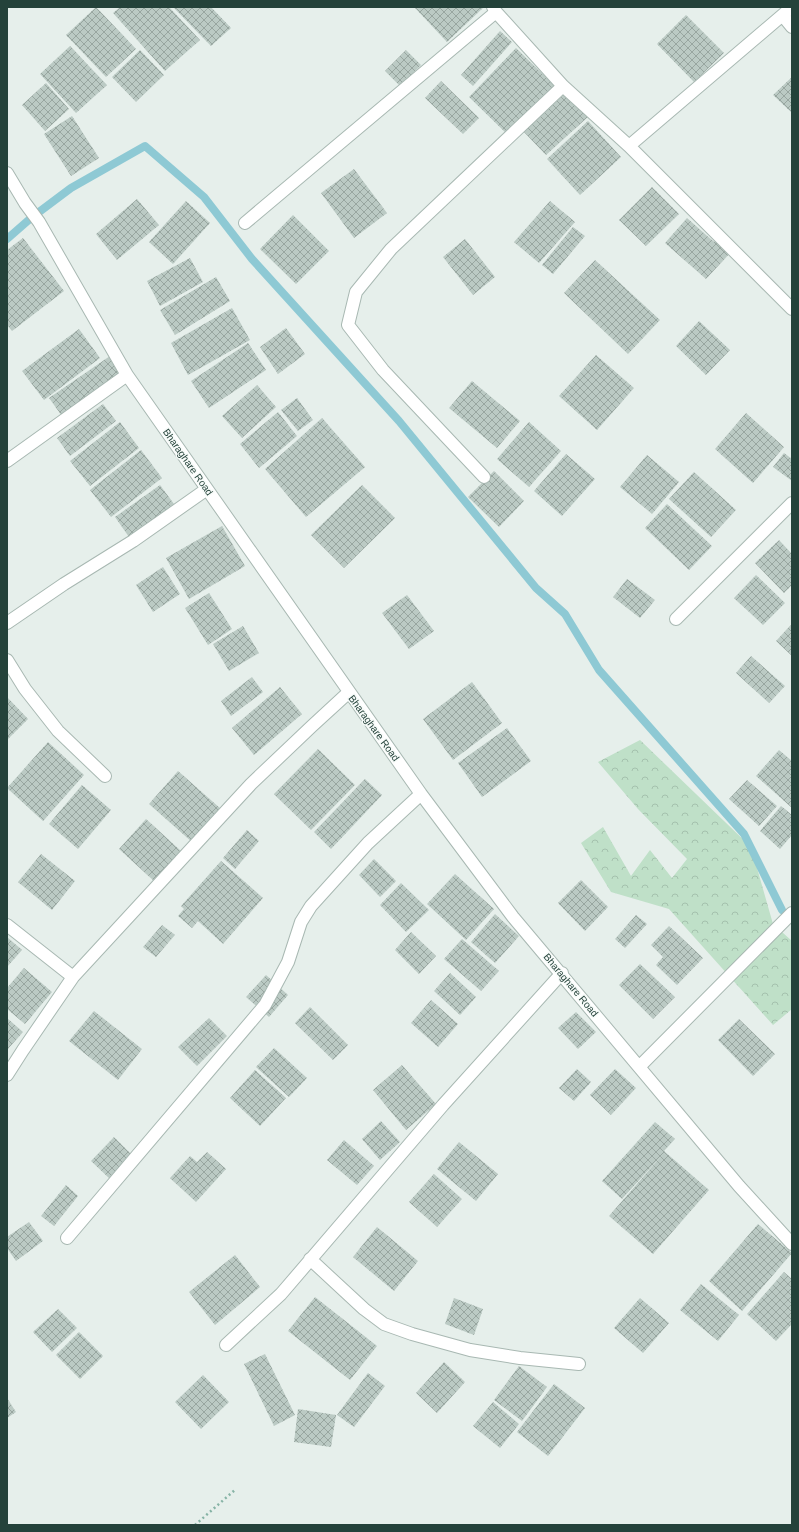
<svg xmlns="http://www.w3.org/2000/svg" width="799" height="1532" viewBox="0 0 799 1532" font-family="Helvetica,sans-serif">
  <defs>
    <pattern id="forest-crowns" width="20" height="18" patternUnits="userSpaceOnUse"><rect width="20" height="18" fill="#bfe0c8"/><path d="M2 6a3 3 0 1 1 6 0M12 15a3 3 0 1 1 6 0" fill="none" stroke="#a4c1ad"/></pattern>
    <pattern id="building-cross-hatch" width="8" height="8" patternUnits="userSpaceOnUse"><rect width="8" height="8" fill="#bbcac4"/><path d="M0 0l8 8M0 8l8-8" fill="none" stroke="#98a6a0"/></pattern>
  </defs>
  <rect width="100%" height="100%" fill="#e6efeb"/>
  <path fill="url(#forest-crowns)" d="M 640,740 L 751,847 L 773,924 L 792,941 L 792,1009 L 773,1025 L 669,909 L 611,892 L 581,843 L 603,827 L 631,876 L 650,850 L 672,878 L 687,859 L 638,809 L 598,762 Z"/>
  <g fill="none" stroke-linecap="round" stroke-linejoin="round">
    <path stroke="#8ec9d4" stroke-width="8" d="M 7,239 L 31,218 L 71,188 L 145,146 L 204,197 L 252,259 L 399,421 L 536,588 L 565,614 L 599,670 L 744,834 L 782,910"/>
  </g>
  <path fill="url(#building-cross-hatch)" d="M 96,7 L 136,49 L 106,77 L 66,35 Z
    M 120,7 L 169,7 L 200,40 L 165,71 L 113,13 Z
    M 173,7 L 211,7 L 231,28 L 211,46 Z
    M 415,7 L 484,7 L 447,42 L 415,8 Z
    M 686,15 L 724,53 L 694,82 L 657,44 Z
    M 500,31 L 512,42 L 473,86 L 461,75 Z
    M 70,46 L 107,85 L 76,113 L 40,74 Z
    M 516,48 L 557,88 L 509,136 L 469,97 Z
    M 140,50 L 164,75 L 136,102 L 112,77 Z
    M 406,50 L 421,65 L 400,86 L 385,71 Z
    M 792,77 L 792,113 L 773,95 Z
    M 441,81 L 479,118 L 463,134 L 425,98 Z
    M 46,83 L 69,109 L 45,131 L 22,105 Z
    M 567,92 L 589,116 L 546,155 L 523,131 Z
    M 72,116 L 99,158 L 71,176 L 44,134 Z
    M 588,121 L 621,157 L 580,195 L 547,159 Z
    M 354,169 L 387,213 L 354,238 L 321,193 Z
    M 652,187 L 679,214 L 646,246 L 619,220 Z
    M 137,199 L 159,225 L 117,260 L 96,234 Z
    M 186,201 L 210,223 L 173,264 L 149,242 Z
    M 550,201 L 575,222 L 539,263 L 514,242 Z
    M 293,215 L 329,251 L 296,284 L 260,249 Z
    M 687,218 L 714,242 L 717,239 L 731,252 L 706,279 L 665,243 Z
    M 573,227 L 585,236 L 553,274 L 542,265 Z
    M 23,238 L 64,291 L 12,331 L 7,325 L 7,250 Z
    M 465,239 L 495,277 L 473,295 L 443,257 Z
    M 190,258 L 203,282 L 160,306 L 147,281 Z
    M 595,260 L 660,320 L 628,354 L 564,293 Z
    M 216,277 L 230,301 L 175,335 L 160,310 Z
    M 232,308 L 250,340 L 188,375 L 171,343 Z
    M 699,321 L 730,350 L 706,375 L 676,346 Z
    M 286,328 L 305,354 L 278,374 L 260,347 Z
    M 79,329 L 100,358 L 44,400 L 22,371 Z
    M 248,343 L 266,370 L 209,408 L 191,381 Z
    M 596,355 L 634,388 L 597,430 L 559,396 Z
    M 110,356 L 123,375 L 62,416 L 49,398 Z
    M 472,381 L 520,421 L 497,448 L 449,408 Z
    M 257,385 L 276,407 L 242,438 L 222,416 Z
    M 297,398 L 313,420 L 298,431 L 281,410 Z
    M 103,404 L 116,421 L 70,456 L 57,438 Z
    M 278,412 L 297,436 L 259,468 L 240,444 Z
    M 746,413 L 784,447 L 753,483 L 715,449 Z
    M 322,418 L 365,467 L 306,517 L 265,469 Z
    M 120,422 L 139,448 L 90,486 L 70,461 Z
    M 529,422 L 561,451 L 529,487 L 497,459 Z
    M 141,450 L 162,478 L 111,517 L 90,490 Z
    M 784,453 L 792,459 L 792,481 L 773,467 Z
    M 566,454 L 595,479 L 562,516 L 534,491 Z
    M 647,455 L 679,482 L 652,514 L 620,487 Z
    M 494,471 L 524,501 L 499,527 L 468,497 Z
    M 694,472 L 736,510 L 711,537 L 669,499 Z
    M 160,485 L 174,504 L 129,537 L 115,517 Z
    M 362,485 L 395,518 L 344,568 L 311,535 Z
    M 667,504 L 712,546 L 689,570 L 645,528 Z
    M 222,526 L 245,566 L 189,599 L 166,558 Z
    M 779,540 L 792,554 L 792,585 L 784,593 L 755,563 Z
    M 163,567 L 180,594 L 153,612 L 136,585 Z
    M 756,575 L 785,603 L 763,625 L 734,598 Z
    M 627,579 L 655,600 L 640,618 L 613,597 Z
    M 209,593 L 232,629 L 208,645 L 185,608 Z
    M 407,595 L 434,631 L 409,649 L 382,613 Z
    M 791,625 L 792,626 L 792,656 L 776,641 Z
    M 243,626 L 259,653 L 229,671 L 213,644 Z
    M 751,656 L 785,686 L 769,703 L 736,673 Z
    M 252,677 L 263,692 L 231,716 L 221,701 Z
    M 472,682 L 502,723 L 453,760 L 423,719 Z
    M 280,687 L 302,714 L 254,755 L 232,728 Z
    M 7,697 L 28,719 L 7,740 Z
    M 507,728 L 531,761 L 482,797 L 458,763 Z
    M 48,742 L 84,775 L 43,821 L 7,788 Z
    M 318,749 L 355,785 L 311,830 L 274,794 Z
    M 779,750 L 792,761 L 792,808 L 756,776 Z
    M 178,771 L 221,809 L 192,842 L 149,804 Z
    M 365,779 L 382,795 L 331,849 L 314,832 Z
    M 747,780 L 777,806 L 759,826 L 729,799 Z
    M 82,785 L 111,810 L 78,849 L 49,824 Z
    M 781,806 L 792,815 L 792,835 L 780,849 L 760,831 Z
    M 146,819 L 181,851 L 154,881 L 119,849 Z
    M 247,830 L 259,841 L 235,869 L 223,858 Z
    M 41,854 L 75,881 L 52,910 L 18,882 Z
    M 374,859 L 396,881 L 380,897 L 359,875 Z
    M 221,861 L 263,898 L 223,944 L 198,921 L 192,928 L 178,916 L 184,909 L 181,906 Z
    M 455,874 L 494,909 L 466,940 L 427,904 Z
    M 581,880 L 608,907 L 585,931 L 558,903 Z
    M 401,883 L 429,910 L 406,932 L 380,905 Z
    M 495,914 L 519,936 L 495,963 L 471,942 Z
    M 636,915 L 647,924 L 625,948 L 615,939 Z
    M 162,925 L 175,935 L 156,957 L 143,947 Z
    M 669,926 L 703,958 L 677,985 L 656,965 L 663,957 L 651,945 Z
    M 411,932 L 436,956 L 419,974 L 395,950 Z
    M 7,937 L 22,950 L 7,967 Z
    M 462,939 L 499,971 L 481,991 L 444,959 Z
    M 640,964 L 675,997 L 653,1019 L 619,985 Z
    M 24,968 L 52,992 L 25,1024 L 7,1009 L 7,988 Z
    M 450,973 L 476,997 L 460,1015 L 434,991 Z
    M 266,975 L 288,995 L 269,1017 L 246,997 Z
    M 431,1000 L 458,1024 L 438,1047 L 411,1023 Z
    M 310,1007 L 348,1045 L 333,1060 L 295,1023 Z
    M 94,1011 L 142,1049 L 118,1080 L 69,1041 Z
    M 576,1012 L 596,1032 L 578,1049 L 558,1028 Z
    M 7,1018 L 23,1032 L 7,1050 Z
    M 209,1018 L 227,1036 L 197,1066 L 178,1047 Z
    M 739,1019 L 775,1054 L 753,1076 L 718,1040 Z
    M 274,1048 L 307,1078 L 289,1097 L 256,1067 Z
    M 402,1065 L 436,1104 L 406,1130 L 373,1090 Z
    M 577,1069 L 591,1082 L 574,1101 L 559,1088 Z
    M 615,1069 L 636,1088 L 611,1115 L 590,1095 Z
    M 255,1070 L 286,1098 L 260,1126 L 230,1098 Z
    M 381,1121 L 400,1142 L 380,1160 L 362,1139 Z
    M 655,1122 L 675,1139 L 664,1151 L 709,1190 L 653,1254 L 609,1216 L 664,1153 L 622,1199 L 602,1181 Z
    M 114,1137 L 133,1156 L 110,1179 L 91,1161 Z
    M 344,1140 L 374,1166 L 357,1185 L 327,1160 Z
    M 459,1142 L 498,1174 L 476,1201 L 437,1169 Z
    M 207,1152 L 226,1169 L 196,1202 L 170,1178 L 190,1156 L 197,1162 Z
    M 434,1174 L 462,1199 L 437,1227 L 409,1202 Z
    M 66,1185 L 78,1196 L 54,1226 L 41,1216 Z
    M 29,1222 L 43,1241 L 16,1261 L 7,1248 L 7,1237 Z
    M 758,1224 L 792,1253 L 742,1311 L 709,1281 Z
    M 377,1227 L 418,1261 L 394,1291 L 353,1257 Z
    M 235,1255 L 260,1287 L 215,1325 L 189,1292 Z
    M 784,1272 L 792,1279 L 792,1324 L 776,1341 L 747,1314 Z
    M 701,1284 L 739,1315 L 718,1341 L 680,1310 Z
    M 315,1297 L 377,1346 L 350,1380 L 288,1331 Z
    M 454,1298 L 483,1309 L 474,1335 L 445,1324 Z
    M 640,1298 L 669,1323 L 643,1353 L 614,1328 Z
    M 58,1309 L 77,1328 L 52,1352 L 33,1332 Z
    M 79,1332 L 103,1356 L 80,1379 L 56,1355 Z
    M 265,1354 L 295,1415 L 274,1426 L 244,1364 Z
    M 444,1362 L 465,1382 L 437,1413 L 416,1393 Z
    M 519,1366 L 547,1387 L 522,1421 L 494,1400 Z
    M 368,1373 L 385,1386 L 354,1427 L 337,1415 Z
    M 203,1375 L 229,1402 L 201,1429 L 175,1402 Z
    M 554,1384 L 585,1408 L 548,1456 L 517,1432 Z
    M 7,1398 L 16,1412 L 7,1418 Z
    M 493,1402 L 519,1424 L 500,1448 L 473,1426 Z
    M 298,1409 L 336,1415 L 331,1447 L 294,1442 Z"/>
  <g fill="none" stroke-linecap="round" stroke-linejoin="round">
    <defs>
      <path id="minor" d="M 493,7 L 496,12 L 563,86 L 629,146 L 792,309
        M 783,16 L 792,27
        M 629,146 L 792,7
        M 7,173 L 25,203 L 39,222 L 127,375 L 421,794 L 513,917 L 739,1186 L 792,1244
        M 245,223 L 496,12
        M 7,461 L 127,375
        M 484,477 L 383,370 L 348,325 L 356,292 L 391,249 L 563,86
        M 676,619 L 792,503
        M 7,623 L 64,584 L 133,541 L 207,489
        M 7,660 L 25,689 L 58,731 L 105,776
        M 7,925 L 73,977
        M 639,1067 L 792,913
        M 7,1075 L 23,1050 L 73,977 L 251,784 L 312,726 L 349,692
        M 67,1238 L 265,1005 L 288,962 L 301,922 L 311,906 L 368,843 L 421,794
        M 310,1259 L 364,1309 L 384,1324 L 412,1334 L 470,1350 L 520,1358 L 579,1364
        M 226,1345 L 281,1294 L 443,1105 L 562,973"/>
    </defs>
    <use href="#minor" stroke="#a8b8b2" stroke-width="14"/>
    <path stroke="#86b3a5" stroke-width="2.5" stroke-dasharray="2 3" stroke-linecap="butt" d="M 195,1525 L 236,1489"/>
    <use href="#minor" stroke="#fff" stroke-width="12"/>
  </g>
  <g text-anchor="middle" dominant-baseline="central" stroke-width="3" stroke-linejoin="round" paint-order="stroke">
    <g font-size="10" fill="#24423a" stroke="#f7fbf9">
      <text transform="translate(188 462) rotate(55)">Bharaghare Road</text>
      <text transform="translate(374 728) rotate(54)">Bharaghare Road</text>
      <text transform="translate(571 985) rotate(50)">Bharaghare Road</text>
    </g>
  </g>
  <rect width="799" height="1532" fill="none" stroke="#24423a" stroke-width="16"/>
</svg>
